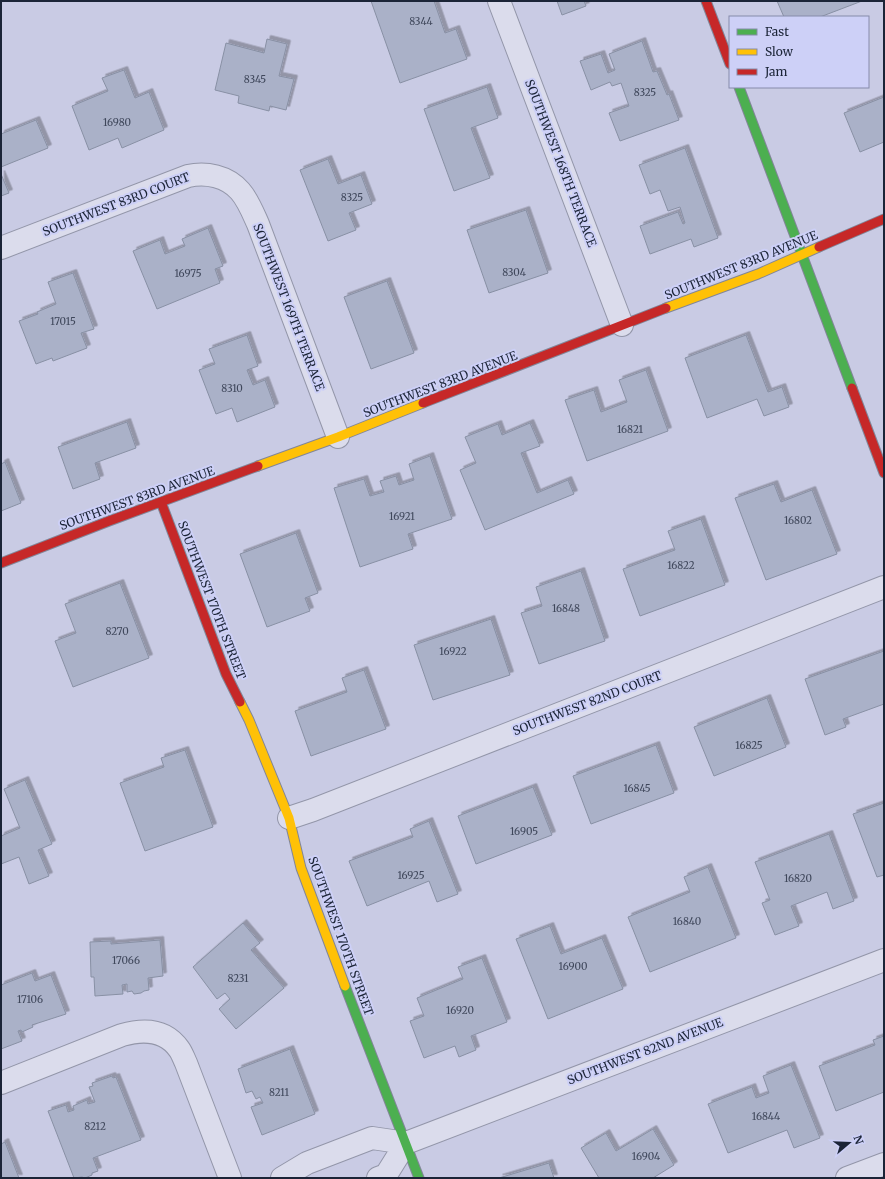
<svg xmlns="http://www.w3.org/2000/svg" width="885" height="1179" viewBox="0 0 885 1179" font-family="Merriweather,serif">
  <defs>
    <filter id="shadow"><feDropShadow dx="3.5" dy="-3.5" stdDeviation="0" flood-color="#0004"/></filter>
  </defs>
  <rect width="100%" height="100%" fill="#c9cbe4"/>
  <path fill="#aab1c8" stroke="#8890a4" filter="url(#shadow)" d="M 371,1 L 434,1 L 445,33 L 456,29 L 467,59 L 400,83 Z
    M 557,1 L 584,1 L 586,6 L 562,15 Z
    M 777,1 L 862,1 L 820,17 L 784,17 Z
    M 267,39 L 287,44 L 279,76 L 294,79 L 286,110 L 270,106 L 269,111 L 238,103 L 239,96 L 215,90 L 226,43 L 264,53 Z
    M 642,41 L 653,72 L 657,71 L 667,95 L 669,94 L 679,120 L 620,141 L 609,113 L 629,106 L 621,83 L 612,86 L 610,82 L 591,90 L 580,61 L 601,54 L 608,73 L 615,70 L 609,54 Z
    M 124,70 L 135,98 L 149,92 L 164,130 L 122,148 L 118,138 L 89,150 L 72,106 L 108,91 L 102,78 Z
    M 487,87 L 498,118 L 471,128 L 490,178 L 454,191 L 424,109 Z
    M 884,97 L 884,142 L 860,152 L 844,113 Z
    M 36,120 L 48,148 L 1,167 L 1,134 Z
    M 685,148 L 718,238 L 694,247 L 691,239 L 650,254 L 640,226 L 678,212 L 683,224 L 685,223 L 680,207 L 668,211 L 660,190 L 650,194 L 639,165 Z
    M 328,159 L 338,184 L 361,175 L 372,204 L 349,213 L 356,230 L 328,241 L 300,170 Z
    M 1,174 L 9,193 L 1,196 Z
    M 526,210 L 548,273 L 489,293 L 467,230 Z
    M 208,228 L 223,266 L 215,269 L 220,283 L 157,309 L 133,251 L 160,240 L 165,254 L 185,246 L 182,239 Z
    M 73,273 L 94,329 L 81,333 L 87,348 L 53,361 L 52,358 L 36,364 L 19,321 L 38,314 L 37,312 L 56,304 L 48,282 Z
    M 387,281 L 414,353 L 371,369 L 344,297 Z
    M 247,335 L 258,366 L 247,370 L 253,385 L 265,380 L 275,407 L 237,422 L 232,408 L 216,414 L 199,370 L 215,364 L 209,349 Z
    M 746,335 L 768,392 L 782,387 L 789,407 L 764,416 L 757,399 L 707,418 L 685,358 Z
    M 646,370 L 668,431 L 587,461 L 565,400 L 594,390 L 601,412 L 627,402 L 619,380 Z
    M 127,422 L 136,448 L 95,463 L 100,479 L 73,489 L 58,447 Z
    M 530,423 L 540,446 L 521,453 L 537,493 L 568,480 L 574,494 L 485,530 L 460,470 L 476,463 L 465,437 L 498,424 L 502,435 Z
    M 430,456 L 452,519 L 408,534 L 413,549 L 360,567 L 334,488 L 364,479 L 370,496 L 384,492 L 380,481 L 396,476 L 399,485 L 414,480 L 409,464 Z
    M 5,462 L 21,503 L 1,511 L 1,464 Z
    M 774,484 L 781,502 L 812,490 L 837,554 L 766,580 L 735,498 Z
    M 701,519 L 725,585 L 640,616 L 623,569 L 675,550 L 668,531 Z
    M 296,533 L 318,593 L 305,598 L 310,611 L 267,627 L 240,554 Z
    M 581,571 L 605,641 L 539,664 L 521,613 L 542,606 L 536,587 Z
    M 120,583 L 149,658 L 73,687 L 55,641 L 76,633 L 65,604 Z
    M 491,619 L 510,675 L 433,700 L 414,645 Z
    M 884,651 L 884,704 L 843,719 L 846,727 L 825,735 L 805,679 Z
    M 364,670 L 386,729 L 311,756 L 295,711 L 347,692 L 342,678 Z
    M 767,698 L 786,747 L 714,776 L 694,727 Z
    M 656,745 L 674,793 L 591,824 L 573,776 Z
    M 185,750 L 213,827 L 145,851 L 120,783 L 164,767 L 161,758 Z
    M 25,780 L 52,844 L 38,850 L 49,876 L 29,884 L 19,857 L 1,864 L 1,836 L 20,828 L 4,789 Z
    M 533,787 L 552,835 L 476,864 L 458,816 Z
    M 884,803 L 884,875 L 877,877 L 853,814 Z
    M 429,821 L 458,894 L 437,902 L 429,881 L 367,906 L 349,861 L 413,837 L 410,829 Z
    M 829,834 L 854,901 L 833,909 L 827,892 L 791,906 L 799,926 L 775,935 L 762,903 L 770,900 L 755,862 Z
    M 708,867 L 736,938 L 650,972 L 628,917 L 690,892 L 684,877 Z
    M 243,923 L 260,943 L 251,950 L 284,988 L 236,1029 L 219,1009 L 230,999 L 225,993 L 217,999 L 193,967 Z
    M 550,926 L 561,954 L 602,938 L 623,989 L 548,1019 L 516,939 Z
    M 160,940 L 163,976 L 148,978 L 149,990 L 144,991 L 141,993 L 134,994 L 132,991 L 127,992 L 127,984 L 122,985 L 123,994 L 95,996 L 94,977 L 91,977 L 90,942 L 111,941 L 111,944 Z
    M 482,958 L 507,1022 L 471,1036 L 476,1050 L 459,1057 L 455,1046 L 424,1058 L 410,1021 L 424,1016 L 417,998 L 463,979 L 458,967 Z
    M 32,973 L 35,981 L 51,975 L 66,1014 L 32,1025 L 33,1027 L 22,1032 L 21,1030 L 18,1031 L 22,1041 L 1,1049 L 1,985 Z
    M 884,1036 L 884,1092 L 836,1111 L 819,1066 L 875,1045 L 873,1040 Z
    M 290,1049 L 315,1114 L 262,1135 L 251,1107 L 263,1103 L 260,1097 L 256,1099 L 252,1091 L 246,1093 L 238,1069 Z
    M 791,1065 L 820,1138 L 794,1148 L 787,1130 L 728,1153 L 708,1104 L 752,1087 L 756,1098 L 769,1093 L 763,1076 Z
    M 112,1076 L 113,1078 L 116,1077 L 141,1140 L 93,1158 L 98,1171 L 92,1173 L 92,1175 L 85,1178 L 82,1177 L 74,1178 L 48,1111 L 66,1105 L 68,1112 L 74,1110 L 73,1106 L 87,1100 L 88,1104 L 95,1102 L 89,1087 L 93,1086 L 92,1083 Z
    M 653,1129 L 674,1165 L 653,1178 L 599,1178 L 581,1148 L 606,1133 L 616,1151 Z
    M 5,1142 L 19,1178 L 1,1178 L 1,1144 Z
    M 549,1163 L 554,1178 L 499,1178 Z"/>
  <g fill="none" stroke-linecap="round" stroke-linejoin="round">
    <defs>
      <path id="street" d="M 499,1 L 622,325
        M 1,248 L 188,176 C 206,172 227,176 240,191 C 248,200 253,213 258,224 L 338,437
        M 289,818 L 313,810 L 884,587
        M 1,1083 L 122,1035 C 143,1029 165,1029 179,1049 C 182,1053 184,1059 186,1063 L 230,1178
        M 282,1178 L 307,1163 L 372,1138 L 406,1143 L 884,960
        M 378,1178 L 386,1175 L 406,1143
        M 847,1178 L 884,1164"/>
      <path id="fast" d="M 739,87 L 852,388
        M 345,986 L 419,1178"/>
      <path id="slow" d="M 666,308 L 758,274 L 819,247
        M 258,466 L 338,437 L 423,403
        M 240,702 L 249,720 L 289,818 L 301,868 L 345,986"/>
      <path id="jam" d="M 706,1 L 730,64
        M 819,247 L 884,219
        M 852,388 L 884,473
        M 423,403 L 666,308
        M 161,502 L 226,674 L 240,702
        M 1,563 L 109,521 L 258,466"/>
    </defs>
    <use href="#street" stroke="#9396a9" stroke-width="24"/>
    <use href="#fast" stroke="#828698" stroke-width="11"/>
    <use href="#slow" stroke="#828698" stroke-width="11"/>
    <use href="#jam" stroke="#828698" stroke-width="11"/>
    <use href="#street" stroke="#dbdcec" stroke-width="22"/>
    <use href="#fast" stroke="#4caf50" stroke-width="9"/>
    <use href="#slow" stroke="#ffc107" stroke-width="9"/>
    <use href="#jam" stroke="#c62828" stroke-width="9"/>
  </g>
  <g text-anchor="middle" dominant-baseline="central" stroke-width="4" stroke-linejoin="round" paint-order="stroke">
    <g font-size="10" fill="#3f475b">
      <text x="421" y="21">8344</text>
      <text x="255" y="79">8345</text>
      <text x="645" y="92">8325</text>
      <text x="117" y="122">16980</text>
      <text x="352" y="197">8325</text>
      <text x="514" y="272">8304</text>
      <text x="188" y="273">16975</text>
      <text x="63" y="321">17015</text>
      <text x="232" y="388">8310</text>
      <text x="630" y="429">16821</text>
      <text x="402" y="516">16921</text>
      <text x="798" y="520">16802</text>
      <text x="681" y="565">16822</text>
      <text x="566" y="608">16848</text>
      <text x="117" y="631">8270</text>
      <text x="453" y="651">16922</text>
      <text x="749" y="745">16825</text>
      <text x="637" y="788">16845</text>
      <text x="524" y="831">16905</text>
      <text x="411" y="875">16925</text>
      <text x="798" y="878">16820</text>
      <text x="687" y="921">16840</text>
      <text x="126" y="960">17066</text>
      <text x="573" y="966">16900</text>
      <text x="238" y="978">8231</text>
      <text x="30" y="999">17106</text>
      <text x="460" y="1010">16920</text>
      <text x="279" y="1092">8211</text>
      <text x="766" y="1116">16844</text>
      <text x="95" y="1126">8212</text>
      <text x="646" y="1156">16904</text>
    </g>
    <g font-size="12" fill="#1b2437" stroke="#cdd0f7">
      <text transform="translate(561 163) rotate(69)">SOUTHWEST 168TH TERRACE</text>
      <text transform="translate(116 204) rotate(-21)">SOUTHWEST 83RD COURT</text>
      <text transform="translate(741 265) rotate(-22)">SOUTHWEST 83RD AVENUE</text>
      <text transform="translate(289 307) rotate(69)">SOUTHWEST 169TH TERRACE</text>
      <text transform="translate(440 384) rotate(-21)">SOUTHWEST 83RD AVENUE</text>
      <text transform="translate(137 498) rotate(-20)">SOUTHWEST 83RD AVENUE</text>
      <text transform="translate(212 600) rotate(69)">SOUTHWEST 170TH STREET</text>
      <text transform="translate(587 703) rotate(-21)">SOUTHWEST 82ND COURT</text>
      <text transform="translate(341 936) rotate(70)">SOUTHWEST 170TH STREET</text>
      <text transform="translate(645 1051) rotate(-21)">SOUTHWEST 82ND AVENUE</text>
    </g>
  </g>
  <rect width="885" height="1179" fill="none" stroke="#1b2437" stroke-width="4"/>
  <rect x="729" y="16" width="140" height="72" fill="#cdd0f7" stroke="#868baa"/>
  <rect x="737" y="29" width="20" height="6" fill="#4caf50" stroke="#868baa"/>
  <text x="765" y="36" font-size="12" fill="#1b2437">Fast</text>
  <rect x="737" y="49" width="20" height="6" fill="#ffc107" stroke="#868baa"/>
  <text x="765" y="56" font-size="12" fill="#1b2437">Slow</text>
  <rect x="737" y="69" width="20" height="6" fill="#c62828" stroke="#868baa"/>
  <text x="765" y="76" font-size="12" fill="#1b2437">Jam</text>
  <g transform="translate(849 1143) rotate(71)" stroke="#cdd0f7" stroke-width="3" paint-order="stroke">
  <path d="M0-3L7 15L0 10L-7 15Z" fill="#1b2437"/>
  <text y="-6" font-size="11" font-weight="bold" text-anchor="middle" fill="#1b2437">N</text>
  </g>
</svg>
